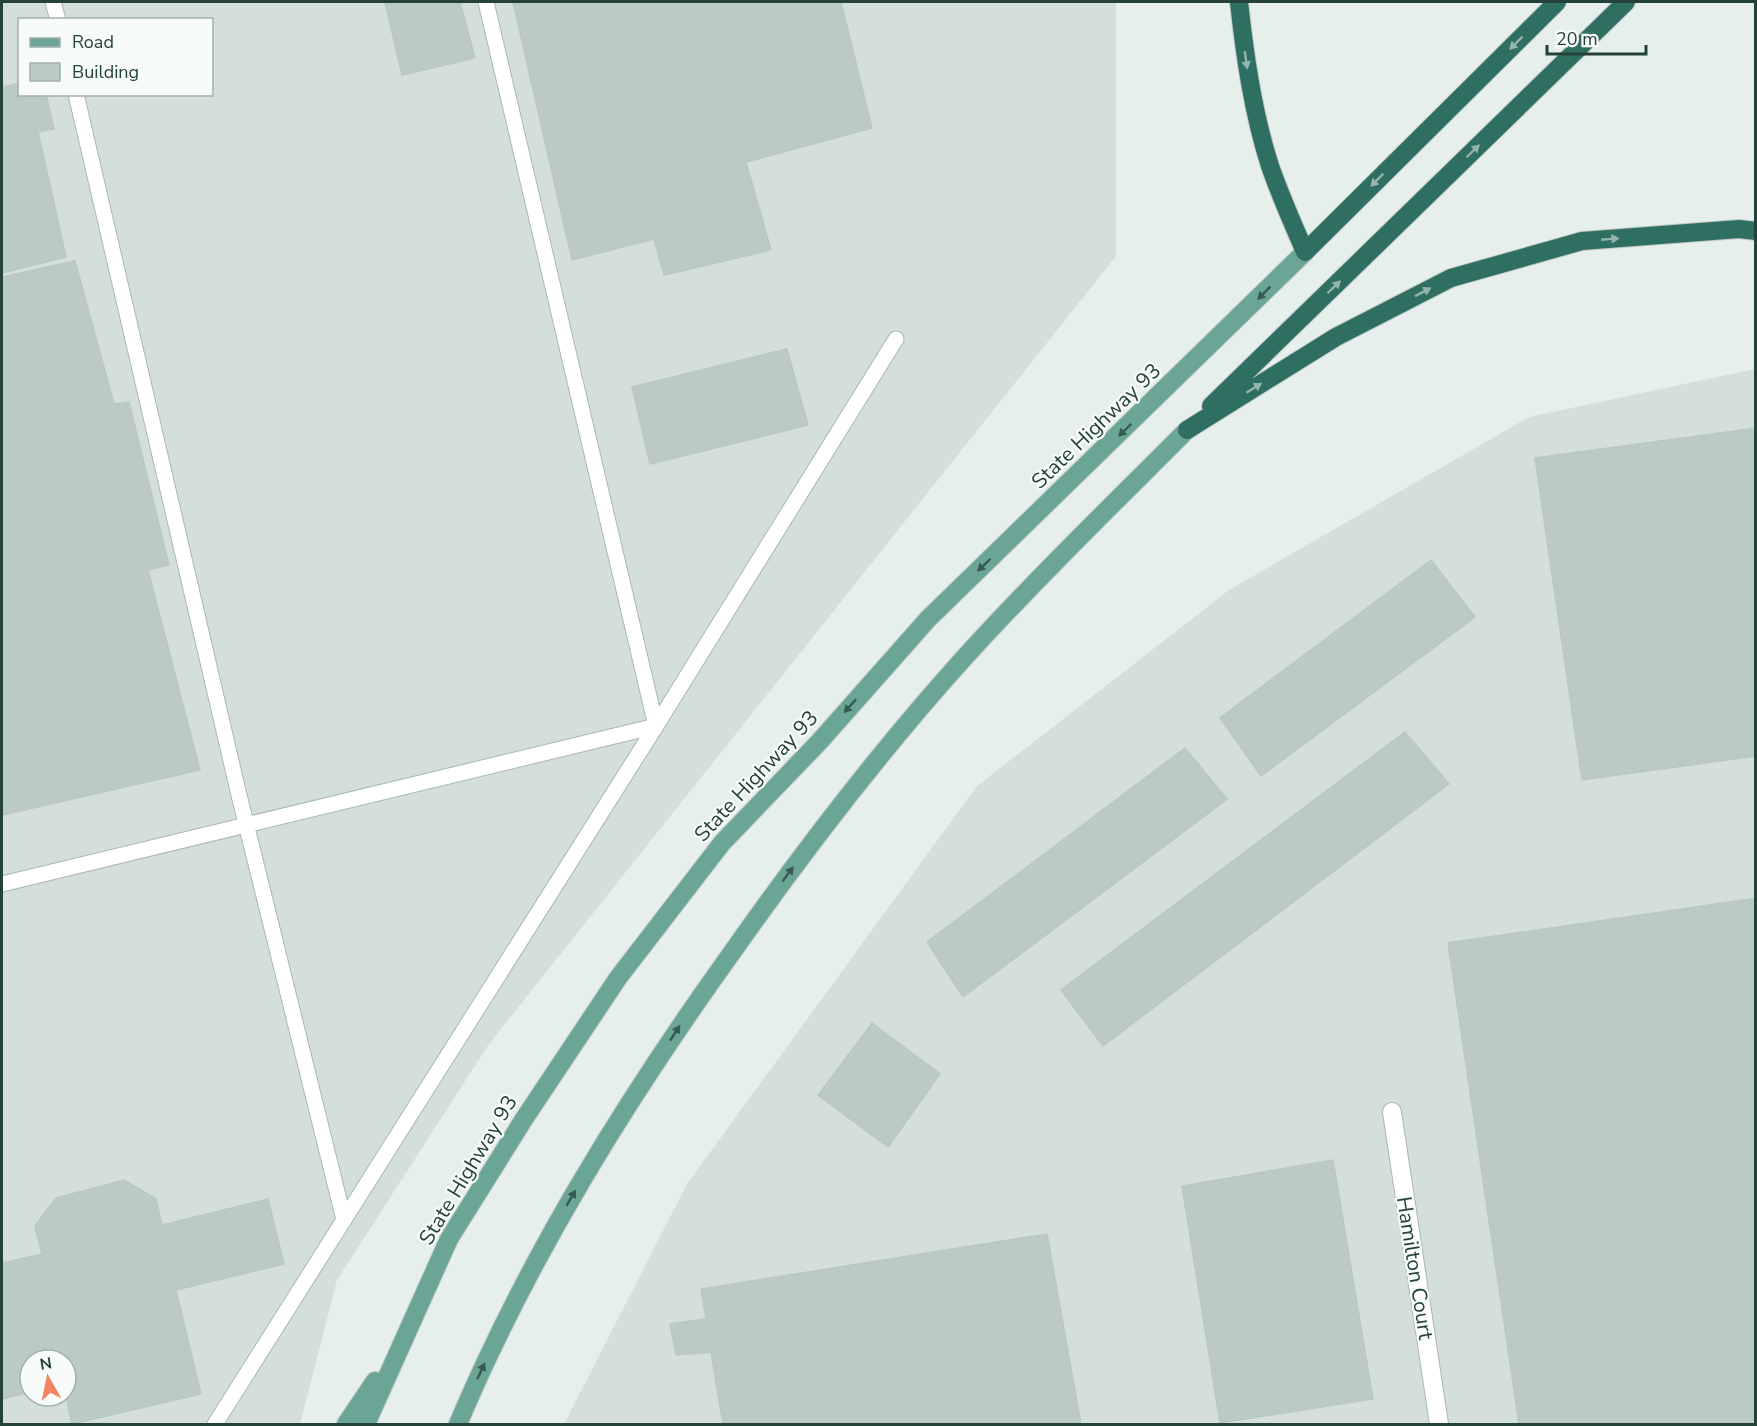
<svg xmlns="http://www.w3.org/2000/svg" width="1757" height="1426" viewBox="0 0 1757 1426" font-family="'Nunito Sans',sans-serif">
  <rect width="100%" height="100%" fill="#e6efeb"/>
  <path fill="#d4dfda" fill-rule="evenodd" d="M 2,2 L 1116,2 L 1116,256 L 489,1044 L 337,1280 L 300,1424 L 2,1424 ZM 20,20 L 212,20 L 212,94 L 20,94 ZM 30,1360 L 66,1360 L 66,1396 L 30,1396 Z
    M 1755,369 L 1755,1424 L 564,1424 L 687,1184 L 977,786 L 1229,590 L 1529,417 Z"/>
  <path fill="#bbcac4" stroke="#b8c9c2" stroke-width="1.5" d="M 385,2 L 460,2 L 475,58 L 402,75 Z
    M 513,2 L 841,2 L 872,128 L 746,162 L 771,250 L 664,275 L 654,239 L 572,260 Z
    M 20,83 L 20,94 L 46,94 L 54,129 L 38,132 L 66,257 L 2,273 L 2,87 Z
    M 75,261 L 114,404 L 129,402 L 169,565 L 148,570 L 200,770 L 2,815 L 2,277 Z
    M 787,349 L 808,425 L 650,464 L 632,387 Z
    M 1756,428 L 1756,756 L 1582,780 L 1535,458 Z
    M 1431,560 L 1475,617 L 1261,776 L 1220,718 Z
    M 1405,732 L 1449,784 L 1103,1046 L 1061,990 Z
    M 1185,748 L 1227,799 L 963,997 L 927,942 Z
    M 1756,898 L 1756,1424 L 1519,1424 L 1448,943 Z
    M 872,1023 L 940,1074 L 888,1147 L 818,1095 Z
    M 1333,1160 L 1373,1399 L 1220,1423 L 1182,1186 Z
    M 124,1180 L 156,1199 L 162,1225 L 268,1199 L 284,1264 L 176,1290 L 201,1394 L 72,1424 L 66,1396 L 66,1360 L 30,1360 L 30,1392 L 2,1399 L 2,1263 L 42,1254 L 35,1226 L 56,1198 Z
    M 1047,1234 L 1081,1424 L 723,1424 L 711,1352 L 676,1355 L 670,1324 L 706,1319 L 701,1289 Z"/>
  <g fill="none" stroke-linecap="round" stroke-linejoin="round">
    <defs>
      <path id="service" d="M 53,2 L 58,20
        M 486,2 L 656,726
        M 76,94 L 238,791 L 344,1220
        M 2,884 L 656,726
        M 215,1424 L 656,726 L 896,339"/>
      <path id="minor" d="M 1392,1112 L 1439,1424"/>
      <path id="primary" d="M 346,1424 L 375,1381
        M 366,1424 L 449,1239 L 524,1119 L 618,978 L 722,843 L 820,741 L 928,619 L 1305,252
        M 458,1424 C 529,1256 626,1100 733,951 C 805,849 880,751 964,658 C 1036,579 1112,505 1187,430"/>
      <path id="motorway" d="M 1239,2 C 1245,57 1253,113 1270,166 C 1280,195 1293,224 1305,252 L 1557,2
        M 1211,406 L 1626,2
        M 1187,430 L 1336,337 L 1451,278 L 1582,241 L 1739,229 L 1756,231"/>
    </defs>
    <use href="#service" stroke="#a8b8b2" stroke-width="17"/>
    <use href="#minor" stroke="#a8b8b2" stroke-width="20"/>
    <use href="#primary" stroke="#c2cac8" stroke-width="20"/>
    <use href="#motorway" stroke="#c2cac8" stroke-width="20"/>
    <use href="#service" stroke="#fff" stroke-width="15"/>
    <use href="#minor" stroke="#fff" stroke-width="18"/>
    <use href="#primary" stroke="#6aa596" stroke-width="18"/>
    <use href="#motorway" stroke="#2f6f62" stroke-width="18"/>
  </g>
  <defs><path id="oneway-solid" d="M-6-.8H1V-3.2L6.5 0L1 3.2V.8H-6Z" transform="scale(1.5)"/></defs>
  <g fill="#93b5ae">
    <use href="#oneway-solid" transform="translate(1516 43) rotate(135)"/>
    <use href="#oneway-solid" transform="translate(1246 60) rotate(82)"/>
    <use href="#oneway-solid" transform="translate(1473 151) rotate(-44)"/>
    <use href="#oneway-solid" transform="translate(1377 180) rotate(135)"/>
    <use href="#oneway-solid" transform="translate(1610 239) rotate(-5)"/>
    <use href="#oneway-solid" transform="translate(1334 287) rotate(-44)"/>
    <use href="#oneway-solid" transform="translate(1423 292) rotate(-27)"/>
    <use href="#oneway-solid" transform="translate(1254 388) rotate(-32)"/>
  </g>
  <g fill="#365b51">
    <use href="#oneway-solid" transform="translate(1264 293) rotate(135)"/>
    <use href="#oneway-solid" transform="translate(1125 430) rotate(136)"/>
    <use href="#oneway-solid" transform="translate(984 565) rotate(136)"/>
    <use href="#oneway-solid" transform="translate(850 706) rotate(132)"/>
    <use href="#oneway-solid" transform="translate(788 874) rotate(-53)"/>
    <use href="#oneway-solid" transform="translate(675 1033) rotate(-57)"/>
    <use href="#oneway-solid" transform="translate(571 1198) rotate(-60)"/>
    <use href="#oneway-solid" transform="translate(481 1371) rotate(-65)"/>
  </g>
  <g text-anchor="middle" dominant-baseline="central" stroke-width="4.5" stroke-linejoin="round" paint-order="stroke">
    <g font-size="21" fill="#24423a" stroke="#f7fbf9">
      <text transform="translate(1096 426) rotate(-44)">State Highway 93</text>
      <text transform="translate(756 776) rotate(-47)">State Highway 93</text>
      <text transform="translate(468 1170) rotate(-59)">State Highway 93</text>
      <text transform="translate(1415 1268) rotate(81)">Hamilton Court</text>
    </g>
  </g>
  <rect width="1757" height="1426" fill="none" stroke="#24423a" stroke-width="6"/>
  <rect x="18" y="18" width="195" height="78" fill="#f7fbf9" stroke="#a3b1ad" stroke-width="1.5"/>
  <rect x="30" y="38" width="30" height="9" fill="#6aa596" stroke="#a3b1ad" stroke-width="1.5"/>
  <text x="72" y="48" font-size="18" fill="#24423a">Road</text>
  <rect x="30" y="63" width="30" height="18" fill="#bbcac4" stroke="#a3b1ad" stroke-width="1.5"/>
  <text x="72" y="78" font-size="18" fill="#24423a">Building</text>
  <g transform="translate(48 1378) rotate(351)"><circle r="28" fill="#f7fbf9" stroke="#a3b1ad" stroke-width="1.5"/>
  <path d="M0-4.5L10 22L0 15L-10 22Z" fill="#f4845f"/>
  <text y="-9" font-size="16" font-weight="bold" text-anchor="middle" fill="#24423a">N</text>
  </g>
  <path d="M1547 45v9h99v-9" fill="none" stroke="#24423a" stroke-width="3"/>
  <text x="1556" y="45" font-size="18" fill="#24423a" stroke="#f7fbf9" stroke-width="4.5" paint-order="stroke">20 m</text>
</svg>
